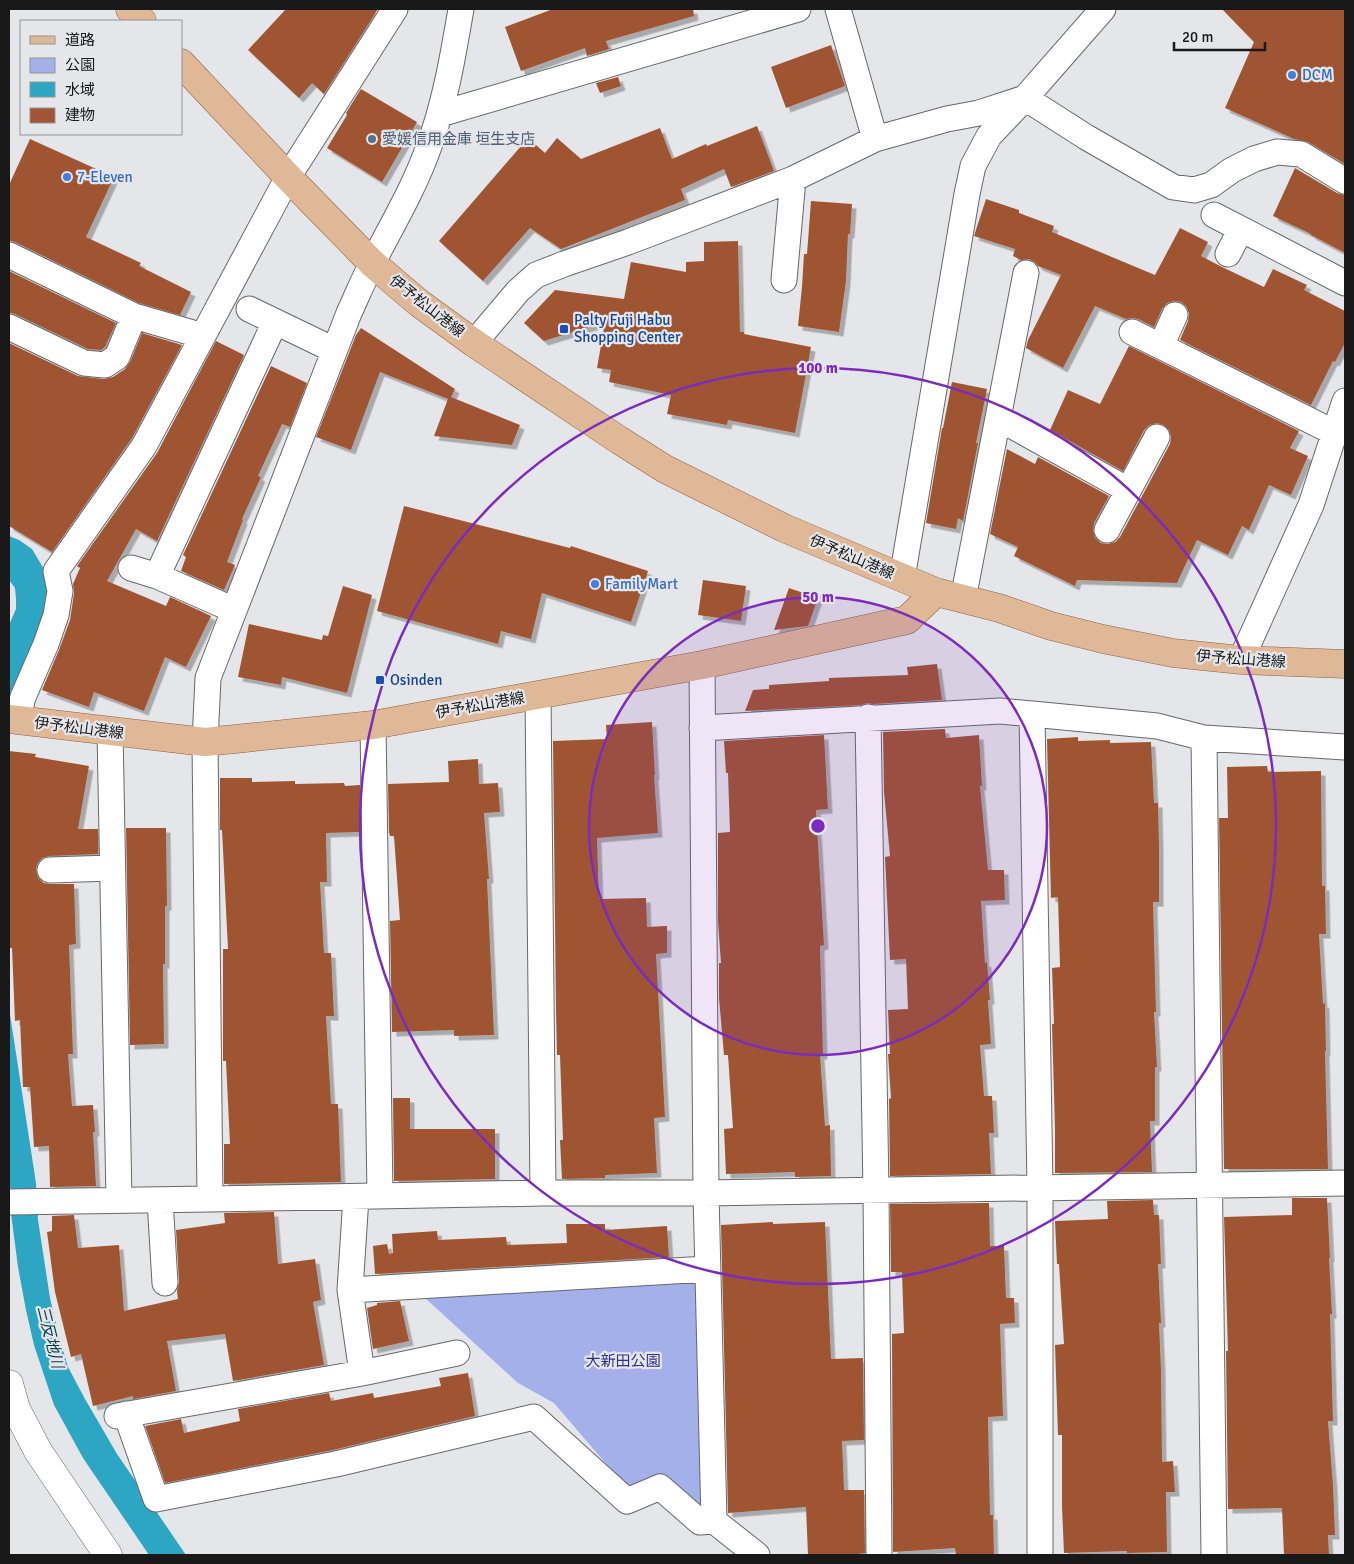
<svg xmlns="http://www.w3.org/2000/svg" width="1354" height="1564" viewBox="0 0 1354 1564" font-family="Signika,'Noto Sans JP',sans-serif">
  <defs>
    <filter id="shadow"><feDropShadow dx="4.5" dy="4.5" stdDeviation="0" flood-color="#0004"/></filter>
  </defs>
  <rect width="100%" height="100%" fill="#e5e6e9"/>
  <path fill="#a3b0e9" d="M 701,1280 L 707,1494 L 700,1508 L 631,1493 L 554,1403 L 518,1383 L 412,1286 Z"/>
  <path fill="#2ca6c3" d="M 9,536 L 19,540 L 32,549 L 51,581 L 52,596 L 9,704 L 9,625 L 16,609 L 16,599 L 15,588 L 9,580 Z
    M 9,1008 L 36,1183 L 38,1220 L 50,1298 L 59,1337 L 68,1367 L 85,1399 L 117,1454 L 186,1555 L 149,1555 L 83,1458 L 54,1405 L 34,1345 L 26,1310 L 18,1267 L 9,1198 Z"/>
  <path fill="#a05533" filter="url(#shadow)" d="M 286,9 L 378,9 L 324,94 L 312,83 L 299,98 L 248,50 Z
    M 553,9 L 693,9 L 694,16 L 606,41 L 609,49 L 587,56 L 585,48 L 521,71 L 505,27 Z
    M 1222,9 L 1345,9 L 1345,164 L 1308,142 L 1294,139 L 1225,108 L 1254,42 Z
    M 831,45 L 845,86 L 786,108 L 771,67 Z
    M 618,77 L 621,86 L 600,93 L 596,83 Z
    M 361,89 L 417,122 L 382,182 L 327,148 L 347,115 L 346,113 Z
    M 757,126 L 774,171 L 731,187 L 724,169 L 681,189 L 685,200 L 561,249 L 530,228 L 483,281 L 439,241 L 528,138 L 545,153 L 557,138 L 581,159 L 660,128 L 672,159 L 706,144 L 707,146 Z
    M 30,139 L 114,177 L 86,237 L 141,263 L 139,266 L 191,292 L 180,315 L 139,303 L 15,242 L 9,241 L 9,185 Z
    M 1295,168 L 1337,193 L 1345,195 L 1345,253 L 1311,235 L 1311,234 L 1273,216 Z
    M 986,199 L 1019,210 L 1019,213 L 1054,226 L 1052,232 L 1155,275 L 1180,228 L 1208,242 L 1201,256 L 1222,267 L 1264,287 L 1273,269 L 1307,285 L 1304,290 L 1345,311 L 1345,343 L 1335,362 L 1333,361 L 1311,405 L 1180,340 L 1188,321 L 1189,313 L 1186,306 L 1181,302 L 1174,301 L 1167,303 L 1162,309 L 1154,327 L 1138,319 L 1132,318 L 1126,319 L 1095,306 L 1063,368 L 1026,348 L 1028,340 L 1061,275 L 1038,266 L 1035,262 L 1029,259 L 1021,260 L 1013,256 L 1015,249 L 974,236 Z
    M 811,201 L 852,204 L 850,234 L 848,234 L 846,281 L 839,332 L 798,326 L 802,287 L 804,254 L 807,254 Z
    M 738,241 L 740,332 L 744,332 L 744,334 L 811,347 L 795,433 L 728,420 L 727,425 L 667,414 L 671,395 L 609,382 L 611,370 L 597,368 L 605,322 L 544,341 L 524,323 L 555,290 L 624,299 L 631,262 L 686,272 L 686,262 L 704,261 L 704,242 Z
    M 9,271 L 116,323 L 105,347 L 101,350 L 88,349 L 15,314 L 9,313 Z
    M 361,328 L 455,389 L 451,397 L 520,425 L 512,445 L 434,436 L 448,399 L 380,372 L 351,450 L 316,437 L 356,335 Z
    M 142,333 L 182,345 L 132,438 L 52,552 L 9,526 L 9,343 L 78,376 L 104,379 L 113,377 L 125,369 L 130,362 Z
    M 216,341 L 244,355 L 157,541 L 136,529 L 107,581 L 166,606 L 170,597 L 211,616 L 186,667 L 165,657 L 144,711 L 94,692 L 89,707 L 42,690 L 59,650 L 70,620 L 74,593 L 73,584 L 80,568 L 77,566 L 157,453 Z
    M 1129,346 L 1299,431 L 1290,448 L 1308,456 L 1291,495 L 1269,485 L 1249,530 L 1242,526 L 1228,555 L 1197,540 L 1177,583 L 1077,580 L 1075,586 L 1014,556 L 1018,547 L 990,534 L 1007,449 L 1035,464 L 1038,457 L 1109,496 L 1094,523 L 1093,531 L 1095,538 L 1101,543 L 1108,544 L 1115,542 L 1120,537 L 1170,444 L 1171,437 L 1169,430 L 1164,425 L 1157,423 L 1149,425 L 1144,430 L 1123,471 L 1050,430 L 1068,390 L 1100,404 Z
    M 271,366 L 307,383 L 290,427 L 282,424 L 258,476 L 261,477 L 242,519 L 243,520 L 227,562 L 235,565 L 224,590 L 181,571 L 186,557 L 183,555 Z
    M 952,382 L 987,389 L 976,443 L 978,443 L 963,521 L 958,518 L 956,529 L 926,523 L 942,428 L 943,428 Z
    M 404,506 L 570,548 L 571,546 L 648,571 L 631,622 L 542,593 L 531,639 L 501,631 L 498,644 L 377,611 Z
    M 703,580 L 746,586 L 741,621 L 698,615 Z
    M 343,586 L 372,595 L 347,693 L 282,677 L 281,685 L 238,677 L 249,624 L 322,640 L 323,635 L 328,636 Z
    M 789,588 L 818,598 L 808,626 L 774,630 Z
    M 937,664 L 942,700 L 873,704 L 867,703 L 861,705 L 745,711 L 753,690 L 769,689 L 769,685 L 829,681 L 829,678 L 908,675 L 907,667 Z
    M 652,722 L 655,775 L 654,775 L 658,833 L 597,838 L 599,899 L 646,898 L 647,927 L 667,926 L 667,953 L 656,954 L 665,1117 L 654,1118 L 657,1173 L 605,1175 L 605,1178 L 562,1179 L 560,1140 L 563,1140 L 560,1055 L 557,1055 L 556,1009 L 553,741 L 607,739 L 606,725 Z
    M 945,729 L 946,738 L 979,735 L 982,786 L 980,786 L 988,870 L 1004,870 L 1005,900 L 981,901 L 985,963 L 987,962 L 990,1000 L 988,1000 L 991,1044 L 980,1045 L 984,1096 L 992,1096 L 994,1133 L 989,1133 L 991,1174 L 890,1176 L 889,1099 L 891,1098 L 888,1054 L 890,1054 L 888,1010 L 908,1009 L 906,959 L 890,960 L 885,857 L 890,856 L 884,792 L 883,732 Z
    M 824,735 L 828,809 L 816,810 L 824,945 L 820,946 L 823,1055 L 820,1055 L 825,1126 L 830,1125 L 831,1176 L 795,1177 L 795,1172 L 726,1174 L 724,1129 L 733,1128 L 728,1055 L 724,1055 L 719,998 L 719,963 L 721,963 L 718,922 L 718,833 L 730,832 L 728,773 L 726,773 L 724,741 Z
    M 1078,737 L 1078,741 L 1110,740 L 1110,743 L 1151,742 L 1154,803 L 1158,803 L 1159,847 L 1159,902 L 1153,902 L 1156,1012 L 1154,1012 L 1157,1067 L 1155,1067 L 1155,1121 L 1150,1121 L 1152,1172 L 1055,1173 L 1055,1128 L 1052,1024 L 1054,1024 L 1052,968 L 1060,967 L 1058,897 L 1051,898 L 1047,739 Z
    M 9,751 L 36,754 L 35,757 L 89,766 L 78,829 L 98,829 L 98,854 L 49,856 L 42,858 L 37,864 L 36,870 L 38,878 L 44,883 L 50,884 L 74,884 L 76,944 L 69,945 L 73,1054 L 68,1054 L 72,1106 L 93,1105 L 95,1132 L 93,1132 L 96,1186 L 50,1187 L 49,1146 L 34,1147 L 30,1087 L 23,1087 L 20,1020 L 15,1021 L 12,948 L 9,948 Z
    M 478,759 L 479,784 L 498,783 L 500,812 L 484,813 L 489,879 L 487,879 L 494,1035 L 454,1036 L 454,1030 L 392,1032 L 390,921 L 400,920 L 394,836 L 390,836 L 389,832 L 388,784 L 449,782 L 448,761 Z
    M 1267,766 L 1268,772 L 1321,771 L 1322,886 L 1325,886 L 1326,934 L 1319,934 L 1323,1004 L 1325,1003 L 1326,1051 L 1325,1051 L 1328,1169 L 1224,1169 L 1219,818 L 1228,818 L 1227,767 Z
    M 220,778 L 252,778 L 252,782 L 295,781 L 295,784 L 344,783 L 345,786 L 360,785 L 360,832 L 326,833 L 327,882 L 320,882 L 324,953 L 331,953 L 334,1016 L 326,1016 L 331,1104 L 338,1104 L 341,1182 L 224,1184 L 224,1144 L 230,1144 L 226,1061 L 223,1061 L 223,949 L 228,949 L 222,830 L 220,830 Z
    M 126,828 L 166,828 L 167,906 L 165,906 L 165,964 L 163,964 L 164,1044 L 130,1045 Z
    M 393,1098 L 410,1098 L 410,1129 L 495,1129 L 495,1179 L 394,1181 Z
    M 1292,1198 L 1327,1198 L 1330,1258 L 1329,1258 L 1332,1314 L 1330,1314 L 1333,1421 L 1328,1421 L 1333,1485 L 1335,1535 L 1328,1535 L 1329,1555 L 1284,1555 L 1282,1508 L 1228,1509 L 1226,1351 L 1228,1351 L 1224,1217 L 1292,1215 Z
    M 1153,1200 L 1154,1215 L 1159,1215 L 1161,1264 L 1158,1264 L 1161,1323 L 1159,1323 L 1161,1370 L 1162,1462 L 1173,1461 L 1175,1492 L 1166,1492 L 1167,1552 L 1127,1553 L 1127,1551 L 1064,1553 L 1062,1507 L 1062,1435 L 1058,1435 L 1055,1345 L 1064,1344 L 1059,1264 L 1057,1264 L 1055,1221 L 1108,1219 L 1107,1201 Z
    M 989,1203 L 990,1246 L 1004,1246 L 1006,1298 L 1014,1298 L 1015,1323 L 1000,1324 L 1003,1416 L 988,1417 L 990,1515 L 993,1515 L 994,1555 L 956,1555 L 955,1548 L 893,1552 L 892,1334 L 904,1333 L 902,1272 L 891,1272 L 890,1204 Z
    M 274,1212 L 278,1264 L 315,1259 L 321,1300 L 313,1302 L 324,1365 L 233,1381 L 225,1334 L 167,1341 L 176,1391 L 133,1399 L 133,1396 L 93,1406 L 81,1354 L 71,1357 L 55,1292 L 47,1232 L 52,1231 L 52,1216 L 74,1215 L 78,1248 L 119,1245 L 124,1311 L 178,1299 L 177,1291 L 179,1282 L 176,1230 L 225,1223 L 224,1213 Z
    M 773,1222 L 773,1224 L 825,1222 L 831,1359 L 863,1358 L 864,1440 L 842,1441 L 844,1490 L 864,1490 L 865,1553 L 851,1555 L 808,1555 L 806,1507 L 728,1513 L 721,1225 Z
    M 566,1224 L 605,1224 L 605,1230 L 667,1226 L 669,1257 L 375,1274 L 373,1246 L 387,1244 L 389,1254 L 393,1253 L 392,1234 L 437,1231 L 438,1240 L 506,1237 L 507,1245 L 567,1243 Z
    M 400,1301 L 409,1341 L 373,1349 L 367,1308 L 377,1305 L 377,1303 Z
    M 468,1373 L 475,1416 L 333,1450 L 165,1483 L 145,1426 L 181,1419 L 184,1433 L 240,1421 L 238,1409 L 329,1393 L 331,1401 L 373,1393 L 374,1398 L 441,1386 L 439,1378 Z"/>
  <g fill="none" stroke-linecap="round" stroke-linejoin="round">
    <defs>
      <path id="street" d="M 461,9 C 453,56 445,104 428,149 C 414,188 392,225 373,262 C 364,278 357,296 349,313 L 208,678 L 205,742 L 210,1199 L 543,1193 L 706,1193 L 1345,1183
        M 838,9 L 875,139
        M 440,114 L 798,9
        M 1214,215 L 1345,283
        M 1228,254 L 1241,229
        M 9,255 L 134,316 L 203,336
        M 784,280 L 793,179
        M 249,309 L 334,350
        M 9,327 L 84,363 L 105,365 L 117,357 L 134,316
        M 1132,332 L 1335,433
        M 474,343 L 518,291 L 536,275 L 564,264 L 628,242 L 793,179 L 875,139 L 947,119 L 979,113 L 1025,98 L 1086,137 L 1173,187 L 1194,190 L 1211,185 L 1232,170 L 1254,159 L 1277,152 L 1301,154 L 1345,181
        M 1161,346 L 1175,315
        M 998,418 L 1128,490
        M 1107,530 L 1157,437
        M 131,568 L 157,576 L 234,610
        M 157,576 L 275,322
        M 902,578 L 967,194 L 973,166 L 989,136 L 1025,98 L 1103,9
        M 963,599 L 1026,273
        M 1241,660 L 1311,505 L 1345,401
        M 702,665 L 706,1193 L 714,1521 L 757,1555
        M 538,695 L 543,1193
        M 1032,714 L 1157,726 L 1204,738 L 1345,747
        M 868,717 L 876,1191 L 879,1555
        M 17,720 L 23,697 L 46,644 L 56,615 L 60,591 L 56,571 L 144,446 L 288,177 L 395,9
        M 373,725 L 380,1196
        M 702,728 L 1000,711 L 1032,714 L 1040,1187 L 1040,1555
        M 110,731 L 119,1200
        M 1204,738 L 1214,1555
        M 50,870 L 112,868
        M 356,1197 L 350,1290 L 362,1373
        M 160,1200 L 165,1283
        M 9,1202 L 210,1199
        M 350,1290 L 707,1269
        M 126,1414 L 156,1499 L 336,1464 L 534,1417 L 627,1501 L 660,1487 L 700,1522 L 714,1521
        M 117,1416 L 362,1373 L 457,1353"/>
      <path id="secondary" d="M 9,1384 L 16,1409 L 38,1451 L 108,1555"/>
      <path id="primary" d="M 130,9 L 142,21
        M 181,63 L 288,177 L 372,263 L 419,303 L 474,343 L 619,440 L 665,469 L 784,528 L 936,592 L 999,608 L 1051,626 L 1103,639 L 1173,653 L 1241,660 L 1345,664
        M 9,719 L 205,742 L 373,725 L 702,665 L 907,620 L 936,592"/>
    </defs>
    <use href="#street" stroke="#68686b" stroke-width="27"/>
    <use href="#secondary" stroke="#68686b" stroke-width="29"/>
    <use href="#primary" stroke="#8b623e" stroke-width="29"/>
    <use href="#street" stroke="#fff" stroke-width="25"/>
    <use href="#secondary" stroke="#fff" stroke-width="28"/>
    <use href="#primary" stroke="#dfb997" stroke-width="28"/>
  </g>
  <circle cx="818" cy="826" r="229" fill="#7b2cbf" fill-opacity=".12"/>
  <g fill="none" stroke="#7b2cbf" stroke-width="2.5">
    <circle cx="818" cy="826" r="229"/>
    <circle cx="818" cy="826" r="458"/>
  </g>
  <g fill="#3f7fe0" stroke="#e5e6e9" stroke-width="2">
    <circle cx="1292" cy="75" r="5"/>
    <circle cx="67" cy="177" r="5"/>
    <circle cx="595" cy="584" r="5"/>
  </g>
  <circle fill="#5c6f8a" stroke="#e5e6e9" stroke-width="2" cx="372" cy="139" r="5"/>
  <g fill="#1a4fb4" stroke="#e5e6e9" stroke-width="2">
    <rect x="559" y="324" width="10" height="10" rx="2.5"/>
    <rect x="375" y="675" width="10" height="10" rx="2.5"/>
  </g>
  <g text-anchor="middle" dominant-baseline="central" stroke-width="4.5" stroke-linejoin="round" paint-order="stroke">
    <g font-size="15" fill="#366cbe" stroke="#e5e6e9" text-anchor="start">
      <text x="1302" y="75">DCM</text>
      <text x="77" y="177">7-Eleven</text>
      <text x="605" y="584">FamilyMart</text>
    </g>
    <g font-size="15" fill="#4e5e75" stroke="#e5e6e9" text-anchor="start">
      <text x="382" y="139">愛媛信用金庫 垣生支店</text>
    </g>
    <g font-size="15" fill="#19191a" stroke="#e5e6e9">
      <text transform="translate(427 306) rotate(38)">伊予松山港線</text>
      <text transform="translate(852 557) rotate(23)">伊予松山港線</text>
      <text transform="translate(1241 659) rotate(4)">伊予松山港線</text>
      <text transform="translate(480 705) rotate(-10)">伊予松山港線</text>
      <text transform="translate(79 728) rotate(7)">伊予松山港線</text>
    </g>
    <g font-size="15" fill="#164399" stroke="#e5e6e9" text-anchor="start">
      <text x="574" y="320">Palty Fuji Habu<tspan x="574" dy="17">Shopping Center</tspan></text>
      <text x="390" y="680">Osinden</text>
    </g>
    <g font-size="15" fill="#2c3287" stroke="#e5e6e9">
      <text x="623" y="1361">大新田公園</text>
    </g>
    <g font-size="16" font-style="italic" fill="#053b48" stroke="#e5e6e9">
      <text transform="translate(50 1337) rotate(76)">三反地川</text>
    </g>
  </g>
  <circle cx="818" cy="826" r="8" fill="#7b2cbf" stroke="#e5e6e9" stroke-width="2.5"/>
  <g font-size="15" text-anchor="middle" font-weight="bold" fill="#7b2cbf" stroke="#e5e6e9" stroke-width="4.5" stroke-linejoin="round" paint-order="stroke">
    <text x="818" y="373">100 m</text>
    <text x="818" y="602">50 m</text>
  </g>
  <rect width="1354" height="1564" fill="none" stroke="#19191a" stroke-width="20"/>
  <rect x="20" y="20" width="162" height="115" fill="#e5e6e9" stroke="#939496"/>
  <rect x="30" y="36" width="25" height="8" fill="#dfb997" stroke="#939496"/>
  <text x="65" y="45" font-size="15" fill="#19191a">道路</text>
  <rect x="30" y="58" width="25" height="15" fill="#a3b0e9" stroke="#939496"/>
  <text x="65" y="70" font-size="15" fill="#19191a">公園</text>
  <rect x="30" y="82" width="25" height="15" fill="#2ca6c3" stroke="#939496"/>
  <text x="65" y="95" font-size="15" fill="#19191a">水域</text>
  <rect x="30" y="108" width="25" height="15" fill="#a05533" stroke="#939496"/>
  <text x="65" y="120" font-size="15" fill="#19191a">建物</text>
  <path d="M1174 42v8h91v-8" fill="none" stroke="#19191a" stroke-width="2.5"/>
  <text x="1182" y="42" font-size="15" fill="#19191a" stroke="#e5e6e9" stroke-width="4" paint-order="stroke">20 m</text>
</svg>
